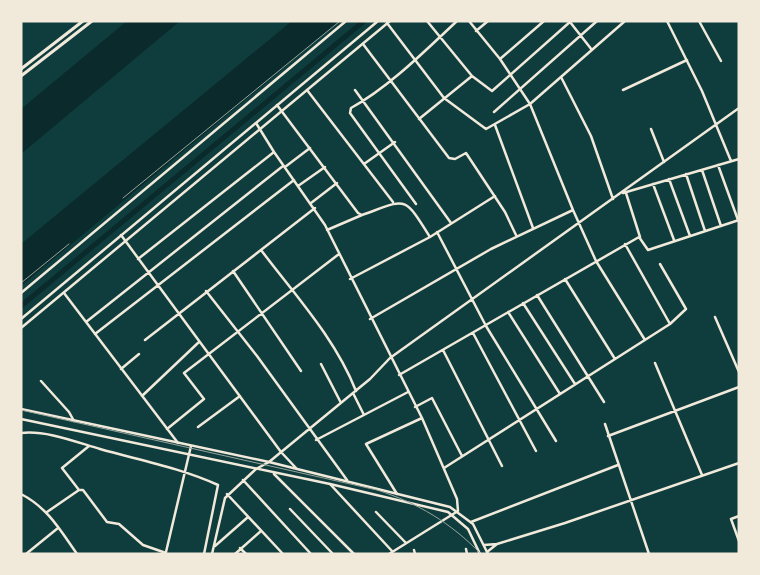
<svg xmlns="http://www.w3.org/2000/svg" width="760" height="575" viewBox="0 0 760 575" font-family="Mulish,sans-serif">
  <rect width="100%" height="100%" fill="#0f3d3e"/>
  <path fill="#0a2a2b" d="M 127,21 L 180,21 L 21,154 L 21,109 Z
    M 292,21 L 340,21 L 21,286 L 21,244 Z"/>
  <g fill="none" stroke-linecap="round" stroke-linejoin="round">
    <path stroke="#0a2a2b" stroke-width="5" d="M 21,306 L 364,21"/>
    <path stroke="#f1e9da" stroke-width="2.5" d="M 427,21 L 472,76
      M 469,21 L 500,59 L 530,104 L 573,210 L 596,261 L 645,340
      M 667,21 L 702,91 L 731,161
      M 699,21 L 721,61
      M 570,22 L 592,50
      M 387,23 L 444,98 L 486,129 L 530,104 L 625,21
      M 476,31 L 488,21
      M 363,44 L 449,158 L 455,159 L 466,153 L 505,212 L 516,235
      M 500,59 L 544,21
      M 561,77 L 591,136 L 613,199
      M 307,90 L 393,202
      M 355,90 L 451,223
      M 623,90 L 687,60
      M 277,105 L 358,213 L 362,215 C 407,199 403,194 430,237
      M 494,112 L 597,21
      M 419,119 L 472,76 L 492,91 L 571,21
      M 256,123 L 274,152 L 325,225 L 422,418 L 457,499 L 458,511 L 389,554
      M 495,125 L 533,228
      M 651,129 L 664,162
      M 364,164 L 395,142
      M 718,165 L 738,220
      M 285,167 L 310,148
      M 702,170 L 721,226
      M 686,174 L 705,231
      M 669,179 L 690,236
      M 653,184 L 674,240
      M 298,186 L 325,167
      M 623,193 L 739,159
      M 626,193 L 640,237
      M 311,203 L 337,183
      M 416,204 L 350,113 L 351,108 C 388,88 426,50 457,21
      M 327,230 L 362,215
      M 437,232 L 486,326 L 556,441
      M 121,235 L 281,452 L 296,468
      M 625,244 L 670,324
      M 261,250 C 295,295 335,338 356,391
      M 138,259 L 274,152
      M 233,271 L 301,371
      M 350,279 L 430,237 L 495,196
      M 565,279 L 615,359
      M 206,291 L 257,356 L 347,480
      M 21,293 L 346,21
      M 64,293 L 178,443
      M 537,295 L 604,402
      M 523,303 L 575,384
      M 508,312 L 560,394
      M 715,317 L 739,372
      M 370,319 L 491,249 L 573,210
      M 86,322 L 283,166
      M 473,333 L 536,451
      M 95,334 L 294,180
      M 145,340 L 315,208
      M 443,350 L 502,466
      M 655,363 L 702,475
      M 321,364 L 341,403
      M 121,369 L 139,354
      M 399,375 L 639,237 L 648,250 L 739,220
      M 41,381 L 69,412 L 74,421
      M 353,393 L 364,415
      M 142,396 L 199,342
      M 415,407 L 432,398 L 462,456
      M 605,424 L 649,554
      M 198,427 L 240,396
      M 167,429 L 204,399 L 184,373 L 339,254
      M 21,433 C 46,430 76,442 100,449 C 139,460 181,468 218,485 L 204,554
      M 608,436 L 739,387
      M 316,440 L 408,392
      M 444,468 L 670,324 L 686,309 L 660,264
      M 274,474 L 354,554
      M 243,480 L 311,554
      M 330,484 L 392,551
      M 79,490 L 62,468 L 89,446
      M 21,494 C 48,508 60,530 77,554
      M 227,494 L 283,554
      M 397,494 L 366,444 L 422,418
      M 290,509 L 333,554
      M 47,512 L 79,490 L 83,490 L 107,522 L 119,524 L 143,545 L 166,553
      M 376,512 L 406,543
      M 739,516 L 731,519 L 739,541
      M 471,522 L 618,465
      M 497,544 L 565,523 L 739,463
      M 484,545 L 497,544 L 487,552
      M 215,546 L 248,517
      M 240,548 L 246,554
      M 466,549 L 467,554
      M 414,550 L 415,554
      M 166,552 L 191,446
      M 26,554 L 58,528
      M 212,554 L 225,498 L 256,469 L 269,462 L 370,379 L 390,358 L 739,108
      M 235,554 L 261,531"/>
    <path stroke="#f1e9da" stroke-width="2.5" d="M 21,319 L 378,21
      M 21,328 L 390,21
      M 21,409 L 269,462 L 450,507 L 473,524 L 488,554
      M 21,419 L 330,484 L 448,512 L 468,529 L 480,554"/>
    <path stroke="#f1e9da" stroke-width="3" d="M 21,69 L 83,21
      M 21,76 L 92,21"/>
    <path stroke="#97a49c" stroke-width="1" d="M 123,198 L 340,21
      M 21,283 L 69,244
      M 21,410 L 377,490 C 418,503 451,523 481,554"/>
  </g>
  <rect width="760" height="575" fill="none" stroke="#f1e9da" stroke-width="45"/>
</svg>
